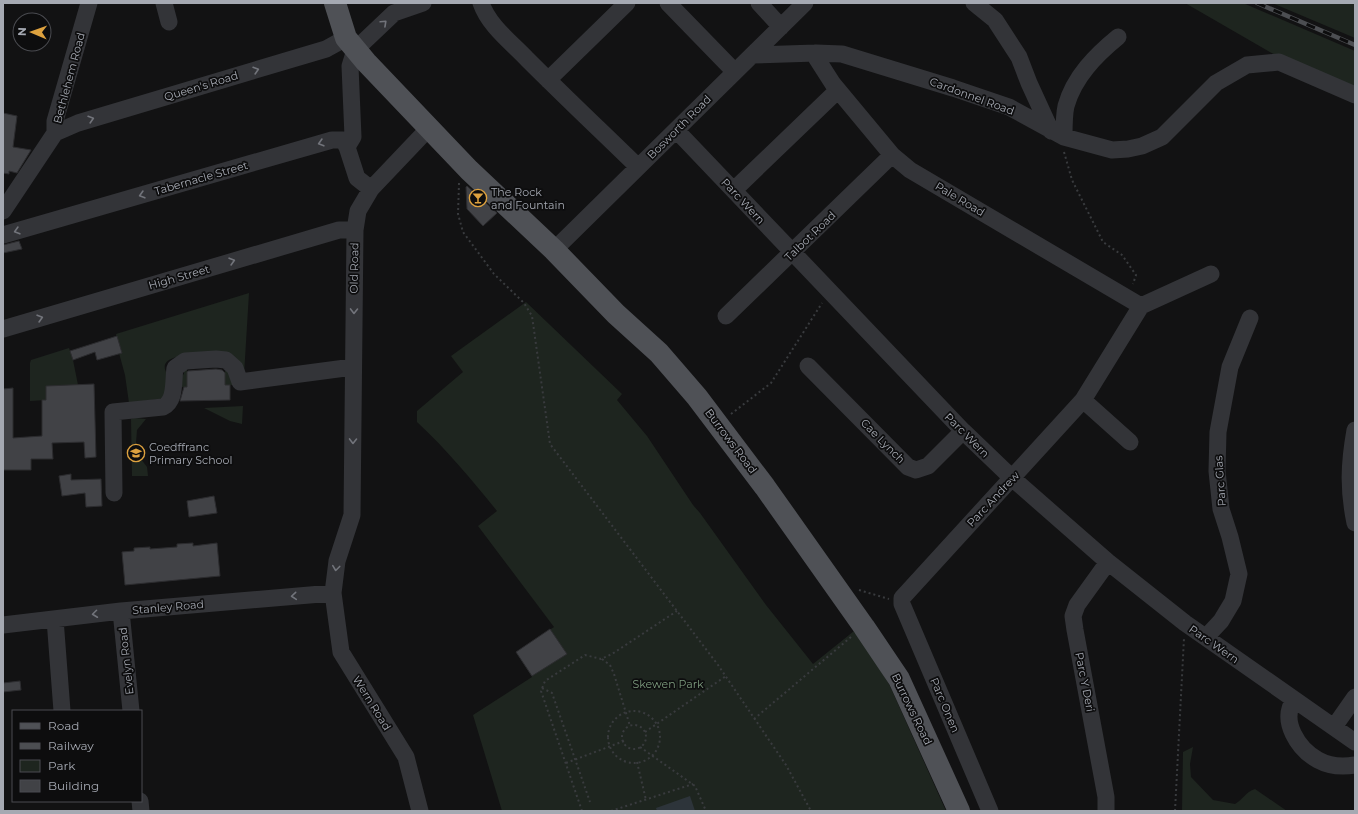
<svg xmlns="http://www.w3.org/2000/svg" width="1358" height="814" viewBox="0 0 1358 814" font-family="Montserrat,sans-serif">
  <rect width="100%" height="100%" fill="#121213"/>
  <path fill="#1e251f" d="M 1185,3 L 1243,3 L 1355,51 L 1355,89 L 1282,59 Z
    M 1272,3 L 1355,3 L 1355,38 Z
    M 249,293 L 244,375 L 235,362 L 176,357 C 163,361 162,367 169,377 L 167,398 L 129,403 L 125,375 L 119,353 L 122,352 L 116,334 Z
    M 526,302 L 622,394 L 617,400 L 647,436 L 693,505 L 700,513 L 766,605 L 813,664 L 854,631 L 874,659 L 890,686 L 946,811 L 502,811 L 473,715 L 532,677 L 516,652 L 554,627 L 478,526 L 497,511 C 472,480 447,450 417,422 L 417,411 L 463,372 L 451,356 Z
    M 69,348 L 73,360 L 78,385 L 46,386 L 46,400 L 30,401 L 30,363 L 31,360 Z
    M 187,366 L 187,381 L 196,380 L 197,387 L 178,387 L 180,377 L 184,374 L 184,367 Z
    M 225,371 L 229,371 L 234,385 L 215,385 L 215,379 L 225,378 Z
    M 243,406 L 242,424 L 230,421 L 204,408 Z
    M 134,418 L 146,419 L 137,430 L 136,443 L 138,455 L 147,467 L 148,476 L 132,476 L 131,419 Z
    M 1193,747 L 1190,764 L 1191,777 L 1213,800 L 1235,804 C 1244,799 1244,793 1255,789 L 1287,811 L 1182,811 L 1183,752 Z"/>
  <path fill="#2d343a" d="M 690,796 L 695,811 L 657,811 L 656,808 Z"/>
  <path fill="#414246" stroke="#2c2c2f" d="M 3,113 L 17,116 L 13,147 L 31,150 L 17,173 L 9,171 L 9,174 L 3,173 Z
    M 467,186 L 497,213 L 483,226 L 467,209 L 466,187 Z
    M 19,241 L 22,249 L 3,253 L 3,245 Z
    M 117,336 L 122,353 L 97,360 L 95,352 L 73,360 L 70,351 Z
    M 216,369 L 222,370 L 225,373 L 225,385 L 230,385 L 230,400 L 180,401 L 184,387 L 187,387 L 187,372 L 188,371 Z
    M 94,384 L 96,457 L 85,458 L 84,442 L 52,443 L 53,459 L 31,459 L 31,470 L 3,470 L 3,389 L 13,388 L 13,438 L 42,436 L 42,400 L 46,400 L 46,386 Z
    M 71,474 L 71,480 L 101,479 L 102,506 L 86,507 L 85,493 L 62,496 L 59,476 Z
    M 214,496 L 217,513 L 189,517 L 187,501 Z
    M 193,543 L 193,546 L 217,543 L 220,576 L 125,585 L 122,552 L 134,551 L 134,548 L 150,547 L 150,549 L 177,547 L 177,544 Z
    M 550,629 L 567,654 L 532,676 L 516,652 Z
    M 20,681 L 21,690 L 3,692 L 3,683 Z"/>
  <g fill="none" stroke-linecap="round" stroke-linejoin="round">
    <path stroke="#393b3e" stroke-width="2" stroke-dasharray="2 3" stroke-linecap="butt" d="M 1064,152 L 1072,180 L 1103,242 L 1122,255 L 1136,275 L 1133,284
      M 459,183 L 458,214 L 463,232 L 494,274 L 524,303 L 532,316 L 550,444 L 718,665 L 786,765 L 811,811
      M 731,414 L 771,383 L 822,303
      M 859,590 L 889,599
      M 602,659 L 610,665 L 614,674 L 630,726
      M 542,688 L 552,693 L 590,802
      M608 737a26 26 0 1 1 52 0a26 26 0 1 1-52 0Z
      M 754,719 L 851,637
      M622 737a12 12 0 1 1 24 0a12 12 0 1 1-24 0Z
      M 645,732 L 726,676
      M 640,747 L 695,786 L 706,811
      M 637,762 L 646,800
      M 566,763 L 624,741
      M 582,811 L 541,691 L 545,681 L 585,655 L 601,659 L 612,654 L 677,611
      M 611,811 L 693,784
      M 1175,811 L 1184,638"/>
    <path stroke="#333438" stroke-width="17" d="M 164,3 L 169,22
      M 481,3 C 489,26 511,42 527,59 C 564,96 601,131 638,167
      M 668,3 L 735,72
      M 759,3 L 781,27
      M 974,3 L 995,20 L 1019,57 L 1029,83 L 1051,131
      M 816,53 L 817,59 L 833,84 L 892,155 L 910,170 L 1141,306 L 1083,400 L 902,598 L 902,604 L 990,811
      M 752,55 L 816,53 L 842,54 L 953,88 L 1009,107 L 1064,137 L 1112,150 L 1128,149 L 1142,146 L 1162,137 L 1216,83 L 1247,65 L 1279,62 L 1355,95
      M 548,80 L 627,3
      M 676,130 L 963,431 L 1012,478 L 1108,562 L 1185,623 L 1355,742
      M 55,133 L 78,123 L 326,49 L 346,38
      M 1064,137 C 1064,127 1064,115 1066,106 C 1074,77 1096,55 1118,37
      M 347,147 L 353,137 L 350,66 L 355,50 L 394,13 L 423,3
      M 734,190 L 838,90
      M 3,211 L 55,133 L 55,121 L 89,3
      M 3,235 L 332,140 L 343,140 L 347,147 L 357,178 L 371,189
      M 554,250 L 805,3
      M 1141,306 L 1211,274
      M 726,316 L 892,155
      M 3,329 L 339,230 L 355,230
      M 808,366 L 908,467 L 916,470 L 928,466 L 963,431
      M 1083,400 L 1130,442
      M 1355,430 C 1349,464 1348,489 1355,523
      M 114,493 L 113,412 L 163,407 C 176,401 173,381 175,368 L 185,361 L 216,359 L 226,360 L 235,368 L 240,382 L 353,367
      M 121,611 L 131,711
      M 55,619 L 62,711
      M 3,625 L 121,611 L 333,593
      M 1206,637 L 1221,621 L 1233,601 L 1239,574 L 1230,537 L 1221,509 L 1217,471 L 1218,432 L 1230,367 L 1250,318
      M 1294,700 C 1280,721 1298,749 1318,760 C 1329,766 1343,767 1355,765
      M 1334,727 L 1355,697
      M 140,801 L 141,811
      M 420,811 L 406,757 L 341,652 L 333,593 L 337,561 L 352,515 L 355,230 L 358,211 L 371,189 L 429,128
      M 1106,811 L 1106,797 L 1075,630 L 1073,616 L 1077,605 L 1108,562"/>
    <path stroke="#4f5156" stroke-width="22" d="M 335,3 L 346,38 L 366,62 L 469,170 L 554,250 L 616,314 L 659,353 L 697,397 L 765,487 L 864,627 L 899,679 L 959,811"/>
    <defs>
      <path id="rail" d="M 1257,3 L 1355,45"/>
    </defs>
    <use href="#rail" stroke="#4c4e52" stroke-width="4.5"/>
    <use href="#rail" stroke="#0d0d0e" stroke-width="3" stroke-dasharray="9" stroke-linecap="butt"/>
  </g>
  <defs><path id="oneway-chevron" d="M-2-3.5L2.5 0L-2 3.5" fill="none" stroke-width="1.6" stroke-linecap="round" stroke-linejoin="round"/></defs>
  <g stroke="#72747b">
    <use href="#oneway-chevron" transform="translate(384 23) rotate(-43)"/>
    <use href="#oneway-chevron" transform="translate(256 70) rotate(-17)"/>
    <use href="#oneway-chevron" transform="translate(91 119) rotate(-17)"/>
    <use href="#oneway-chevron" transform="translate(321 143) rotate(164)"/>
    <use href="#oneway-chevron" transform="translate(142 195) rotate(164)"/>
    <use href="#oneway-chevron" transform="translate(17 231) rotate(164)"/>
    <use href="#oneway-chevron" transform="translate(232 261) rotate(-16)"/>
    <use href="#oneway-chevron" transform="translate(354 311) rotate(91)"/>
    <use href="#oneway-chevron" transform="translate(40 318) rotate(-16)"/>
    <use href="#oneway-chevron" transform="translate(353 441) rotate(91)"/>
    <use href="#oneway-chevron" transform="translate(336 568) rotate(97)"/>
    <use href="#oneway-chevron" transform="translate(294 596) rotate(175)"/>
    <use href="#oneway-chevron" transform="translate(95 614) rotate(173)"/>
  </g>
  <defs>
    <symbol id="bar-ring" viewBox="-11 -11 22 22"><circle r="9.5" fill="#0d0d0e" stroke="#dea23f" stroke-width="1.5"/><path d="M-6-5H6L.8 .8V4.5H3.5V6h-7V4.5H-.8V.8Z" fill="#dea23f"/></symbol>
    <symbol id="school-ring" viewBox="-11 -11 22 22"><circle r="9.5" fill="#0d0d0e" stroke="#dea23f" stroke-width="1.5"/><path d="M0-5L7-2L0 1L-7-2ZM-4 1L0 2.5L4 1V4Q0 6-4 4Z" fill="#dea23f"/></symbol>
  </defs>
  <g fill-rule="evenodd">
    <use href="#bar-ring" x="468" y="188" width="20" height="20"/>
    <use href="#school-ring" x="126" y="443" width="20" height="20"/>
  </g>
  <g text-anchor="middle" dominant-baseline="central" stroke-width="3.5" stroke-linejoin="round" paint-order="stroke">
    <g font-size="11" fill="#a5a9b2" stroke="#0d0d0e">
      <text transform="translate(69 78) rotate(-75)">Bethlehem Road</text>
      <text transform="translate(201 86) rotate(-17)">Queen's Road</text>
      <text transform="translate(972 96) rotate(20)">Cardonnel Road</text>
      <text transform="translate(679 127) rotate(-45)">Bosworth Road</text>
      <text transform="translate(201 178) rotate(-16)">Tabernacle Street</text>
      <text transform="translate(960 199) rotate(31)">Pale Road</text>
      <text transform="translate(743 201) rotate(47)">Parc Wern</text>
      <text transform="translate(810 236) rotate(-44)">Talbot Road</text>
      <text transform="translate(354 268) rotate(-89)">Old Road</text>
      <text transform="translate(179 277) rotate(-16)">High Street</text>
      <text transform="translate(967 435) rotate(45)">Parc Wern</text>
      <text transform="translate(731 441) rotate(53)">Burrows Road</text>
      <text transform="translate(883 441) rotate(45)">Cae Lynch</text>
      <text transform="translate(1220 481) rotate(-94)">Parc Glas</text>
      <text transform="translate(993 499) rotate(-47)">Parc Andrew</text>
      <text transform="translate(168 607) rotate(-5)">Stanley Road</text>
      <text transform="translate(1214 644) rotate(35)">Parc Wern</text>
      <text transform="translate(126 661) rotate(-96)">Evelyn Road</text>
      <text transform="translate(1085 682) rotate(79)">Parc Y Deri</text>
      <text transform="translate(372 703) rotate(58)">Wern Road</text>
      <text transform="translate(945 705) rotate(67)">Parc Onen</text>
      <text transform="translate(912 709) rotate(64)">Burrows Road</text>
    </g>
    <g font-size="11" fill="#a5a9b2" stroke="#0d0d0e" text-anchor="start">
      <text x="491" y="192">The Rock<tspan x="491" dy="13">and Fountain</tspan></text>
      <text x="149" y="447">Coedffranc<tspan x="149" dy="13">Primary School</tspan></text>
    </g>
    <g font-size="11" fill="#7d9b7e" stroke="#0d0d0e">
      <text x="668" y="684">Skewen Park</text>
    </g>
  </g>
  <rect width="1358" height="814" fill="none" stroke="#a5a9b2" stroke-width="8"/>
  <rect x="12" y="710" width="130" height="92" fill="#0d0d0e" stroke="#4a4b50"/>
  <rect x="20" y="723" width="20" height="6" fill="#4f5156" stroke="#4a4b50"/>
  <text x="48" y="730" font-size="12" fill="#a5a9b2">Road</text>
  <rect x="20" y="743" width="20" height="6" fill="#4c4e52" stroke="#4a4b50"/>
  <text x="48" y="750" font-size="12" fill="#a5a9b2">Railway</text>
  <rect x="20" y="760" width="20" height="12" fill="#1e251f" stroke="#4a4b50"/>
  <text x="48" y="770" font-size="12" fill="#a5a9b2">Park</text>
  <rect x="20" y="780" width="20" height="12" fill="#414246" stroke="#4a4b50"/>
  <text x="48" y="790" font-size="12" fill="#a5a9b2">Building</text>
  <g transform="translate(32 32) rotate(272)"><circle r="19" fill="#0d0d0e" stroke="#4a4b50"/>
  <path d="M0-3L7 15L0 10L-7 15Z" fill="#dea23f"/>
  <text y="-6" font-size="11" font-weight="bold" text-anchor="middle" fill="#a5a9b2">N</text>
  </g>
</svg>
